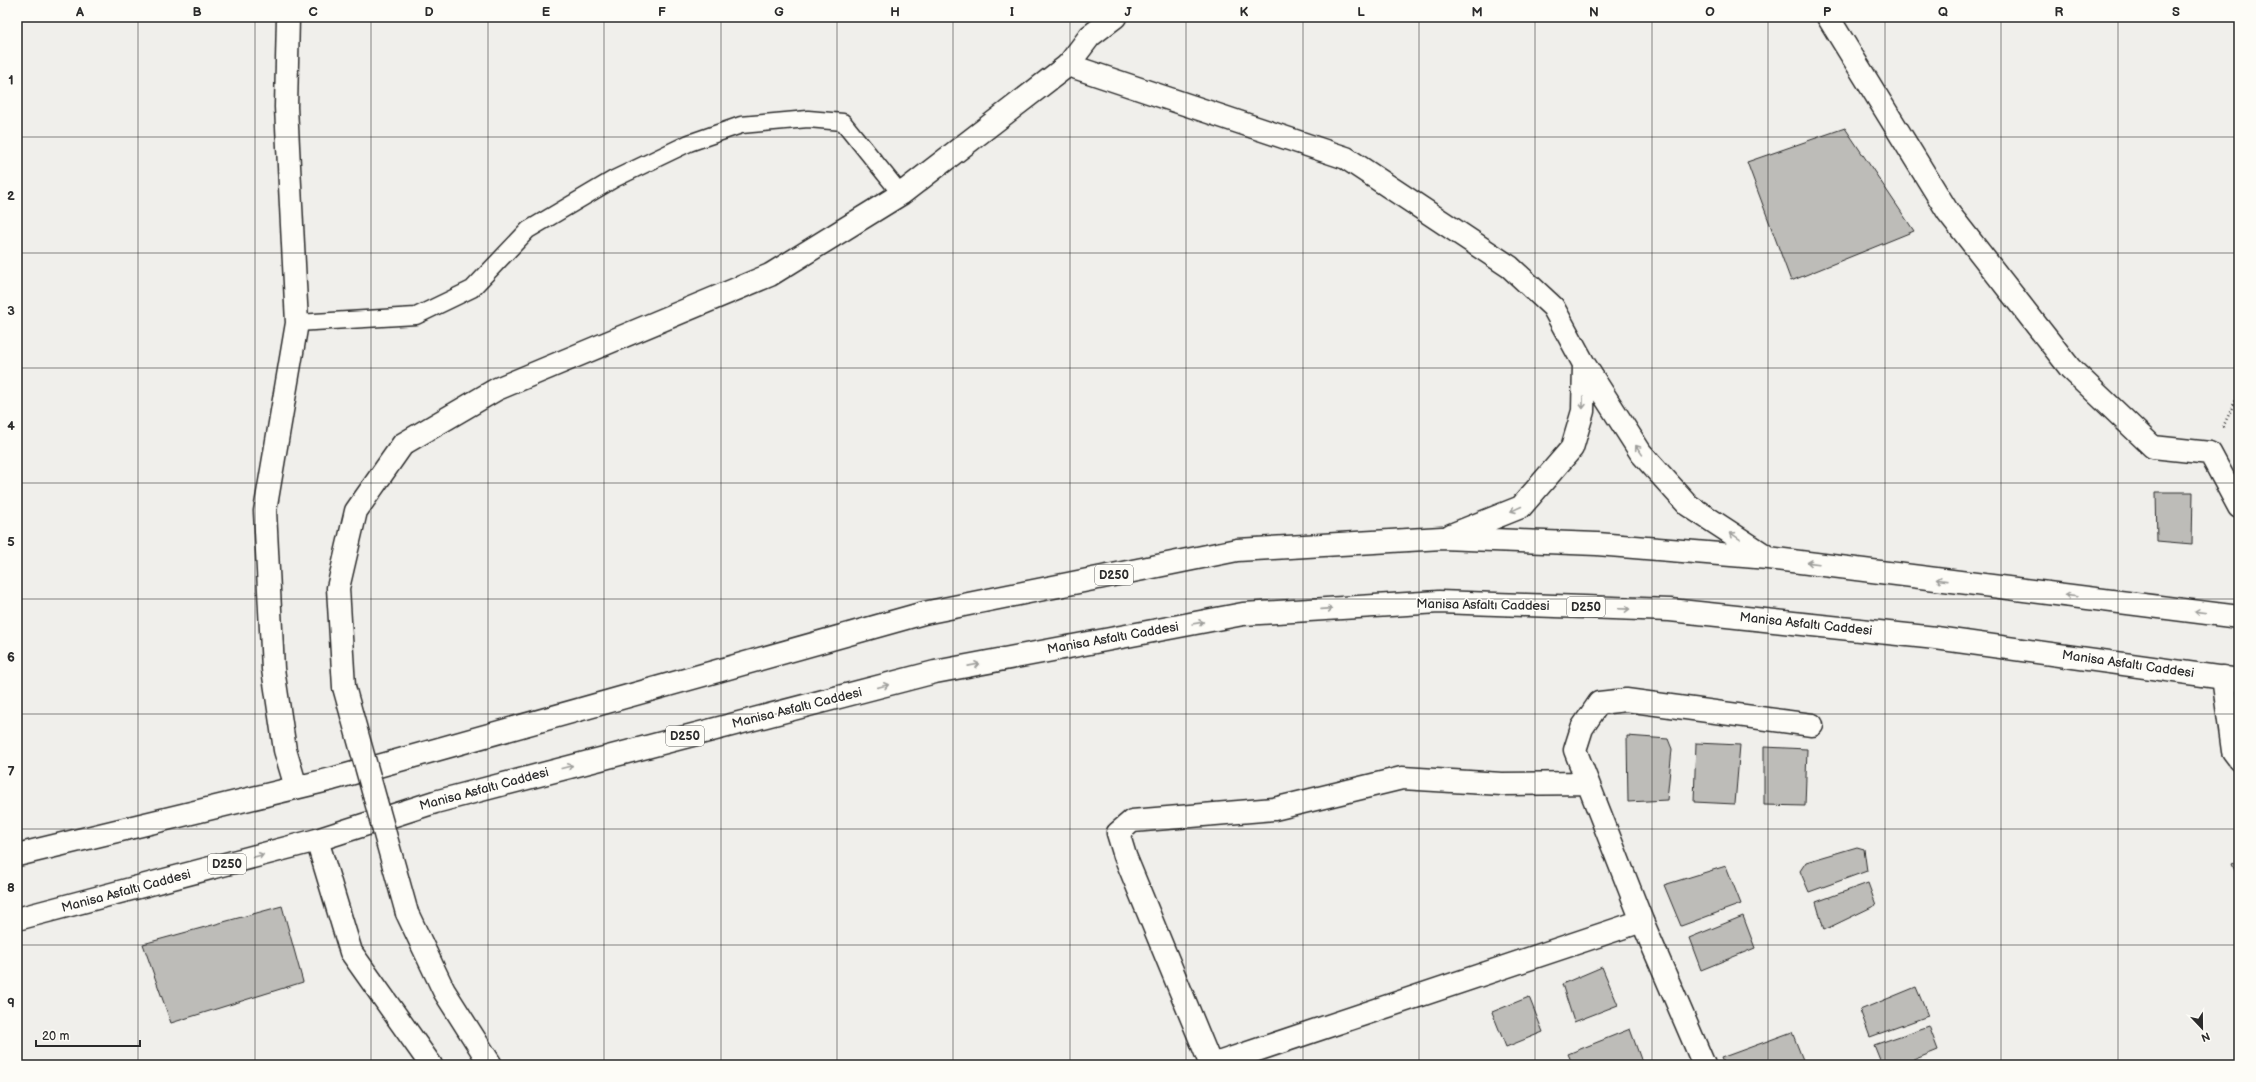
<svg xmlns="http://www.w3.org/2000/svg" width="2256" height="1082" viewBox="0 0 2256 1082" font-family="'Balsamiq Sans',sans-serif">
  <rect width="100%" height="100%" fill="#f0efeb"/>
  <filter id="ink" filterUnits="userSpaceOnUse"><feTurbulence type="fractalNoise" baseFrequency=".025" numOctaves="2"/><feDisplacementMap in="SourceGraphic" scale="8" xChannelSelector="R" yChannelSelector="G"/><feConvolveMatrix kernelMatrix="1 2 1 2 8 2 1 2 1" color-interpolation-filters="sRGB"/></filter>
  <g filter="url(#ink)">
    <path fill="#bdbcb8" stroke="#2b2b2b" d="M 1845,128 L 1914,231 L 1791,281 L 1747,162 Z
      M 2156,492 L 2193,492 L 2192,544 L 2157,541 Z
      M 1627,736 L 1668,739 L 1672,749 L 1667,800 L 1628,802 Z
      M 1696,743 L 1740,745 L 1735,804 L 1694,802 Z
      M 1764,747 L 1807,749 L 1805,806 L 1764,805 Z
      M 1857,847 L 1864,849 L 1867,871 L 1809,892 L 1800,871 L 1806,862 Z
      M 2239,861 L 2239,880 L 2232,864 Z
      M 1726,866 L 1741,904 L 1681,926 L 1664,885 Z
      M 1868,883 L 1876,905 L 1824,930 L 1816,902 Z
      M 282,906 L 303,982 L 171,1023 L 143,944 Z
      M 1743,916 L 1755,948 L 1701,970 L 1689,938 Z
      M 1602,967 L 1618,1005 L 1574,1022 L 1562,984 Z
      M 1916,987 L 1928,1016 L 1870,1037 L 1860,1010 Z
      M 1529,997 L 1543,1032 L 1506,1047 L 1492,1012 Z
      M 1929,1026 L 1938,1050 L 1901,1065 L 1882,1065 L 1874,1045 Z
      M 1630,1029 L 1643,1065 L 1573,1065 L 1568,1054 Z
      M 1792,1032 L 1805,1065 L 1724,1065 L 1721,1058 Z"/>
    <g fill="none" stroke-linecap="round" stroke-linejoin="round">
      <defs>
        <path id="lane" d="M 297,323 L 416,316 L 472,289 L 528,230 L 614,179 L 689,143 L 741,125 L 808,119 L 843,122 L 901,194"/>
        <path id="street" d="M 288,17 L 286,107 L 297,323 L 265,511 L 273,669 L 285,750 L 296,787
          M 1828,17 L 1948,212 L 2070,368 L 2153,447 L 2210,453 L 2239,507
          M 1068,65 L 1090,36 L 1115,17
          M 2223,677 L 2233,751 L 2239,759
          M 1211,1065 L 1125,856 L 1118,833 L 1132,821 L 1274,809 L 1402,778 L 1502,784 L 1588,783
          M 1212,1065 L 1642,921
          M 1704,1065 L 1642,921 L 1575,750 L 1582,728 L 1599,703 L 1626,700 L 1812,725"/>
        <path id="secondary" d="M 344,687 L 338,588 L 356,511 L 403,444 L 497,389 L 770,275 L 901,194 L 1068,65
          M 407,913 L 444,991 L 491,1065"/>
        <path id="highway" d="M 1068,65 L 1346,158 L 1510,267 L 1553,307 L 1584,364 L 1641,453 L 1688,505 L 1766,556
          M 1451,535 L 1521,507 L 1572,448 L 1583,411 L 1584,364
          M 317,840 L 351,952 L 431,1065
          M 17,855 L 332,779 L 924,613 L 1237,550 L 1442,538 L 1597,544 L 1768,558 L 2239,617
          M 17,919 L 317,840 L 435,802 L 935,672 L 1243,614 L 1439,602 L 1670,610 L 1936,638 L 2239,680"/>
      </defs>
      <use href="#lane" stroke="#2b2b2b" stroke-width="19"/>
      <use href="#street" stroke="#2b2b2b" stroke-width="25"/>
      <use href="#secondary" stroke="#2b2b2b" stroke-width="25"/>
      <use href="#highway" stroke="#2b2b2b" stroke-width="25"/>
      <path stroke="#2b2b2b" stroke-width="2.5" stroke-dasharray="1 3" stroke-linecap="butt" d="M 2223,427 L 2239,393"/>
      <use href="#lane" stroke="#fdfcf7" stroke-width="16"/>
      <use href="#street" stroke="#fdfcf7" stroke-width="22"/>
      <use href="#secondary" stroke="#fdfcf7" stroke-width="22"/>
      <use href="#highway" stroke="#fdfcf7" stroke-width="22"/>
      <defs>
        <path id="secondary-bridge" d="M 344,687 L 407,913"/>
      </defs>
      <use href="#secondary-bridge" stroke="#2b2b2b" stroke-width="25" stroke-linecap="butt"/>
      <use href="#secondary-bridge" stroke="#fdfcf7" stroke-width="22"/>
    </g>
    <defs><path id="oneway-shaft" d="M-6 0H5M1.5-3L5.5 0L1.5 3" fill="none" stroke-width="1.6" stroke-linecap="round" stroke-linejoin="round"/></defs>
    <g stroke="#9e9e9b">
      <use href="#oneway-shaft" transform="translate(1583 403) rotate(91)"/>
      <use href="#oneway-shaft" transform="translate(1639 450) rotate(-125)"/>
      <use href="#oneway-shaft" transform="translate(1516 509) rotate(155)"/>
      <use href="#oneway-shaft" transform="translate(1735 536) rotate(-146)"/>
      <use href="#oneway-shaft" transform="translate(1813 563) rotate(-173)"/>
      <use href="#oneway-shaft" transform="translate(1942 580) rotate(-173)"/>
      <use href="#oneway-shaft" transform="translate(2071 596) rotate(-173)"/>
      <use href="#oneway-shaft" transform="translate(1327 609) rotate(-4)"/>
      <use href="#oneway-shaft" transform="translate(1624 609) rotate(2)"/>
      <use href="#oneway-shaft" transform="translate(2200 612) rotate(-173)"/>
      <use href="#oneway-shaft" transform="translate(1198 623) rotate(-10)"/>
      <use href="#oneway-shaft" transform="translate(974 665) rotate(-11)"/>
      <use href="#oneway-shaft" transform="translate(883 686) rotate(-14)"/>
      <use href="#oneway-shaft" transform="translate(567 767) rotate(-15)"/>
      <use href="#oneway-shaft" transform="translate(258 856) rotate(-15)"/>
    </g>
  </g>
  <path fill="none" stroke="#2b2b2b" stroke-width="1" stroke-opacity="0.55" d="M 138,17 L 138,1065M 255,17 L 255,1065M 371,17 L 371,1065M 488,17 L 488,1065M 604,17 L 604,1065M 721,17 L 721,1065M 837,17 L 837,1065M 953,17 L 953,1065M 1070,17 L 1070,1065M 1186,17 L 1186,1065M 1303,17 L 1303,1065M 1419,17 L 1419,1065M 1535,17 L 1535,1065M 1652,17 L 1652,1065M 1768,17 L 1768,1065M 1885,17 L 1885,1065M 2001,17 L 2001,1065M 2118,17 L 2118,1065M 17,137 L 2239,137M 17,253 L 2239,253M 17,368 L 2239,368M 17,483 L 2239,483M 17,599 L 2239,599M 17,714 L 2239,714M 17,829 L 2239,829M 17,945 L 2239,945"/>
  <g text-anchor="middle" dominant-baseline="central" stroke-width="3" stroke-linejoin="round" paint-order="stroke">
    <g fill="#fdfcf7" stroke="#6a6a68" stroke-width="1">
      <rect x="1095" y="565" width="38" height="20" rx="3"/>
      <rect x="1567" y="597" width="38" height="20" rx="3"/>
      <rect x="666" y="726" width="38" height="20" rx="3"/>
      <rect x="208" y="854" width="38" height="20" rx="3"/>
    </g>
    <g font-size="12" font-weight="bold" fill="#2b2b2b">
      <text x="1114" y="575">D250</text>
      <text x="1586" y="607">D250</text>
      <text x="685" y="736">D250</text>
      <text x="227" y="864">D250</text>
    </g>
    <g font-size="13" fill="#2b2b2b" stroke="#fdfcf7">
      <text transform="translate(1483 605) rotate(1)">Manisa Asfaltı Caddesi</text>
      <text transform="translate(1806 624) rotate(6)">Manisa Asfaltı Caddesi</text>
      <text transform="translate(1113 638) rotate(-10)">Manisa Asfaltı Caddesi</text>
      <text transform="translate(2128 664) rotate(8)">Manisa Asfaltı Caddesi</text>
      <text transform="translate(797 708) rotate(-14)">Manisa Asfaltı Caddesi</text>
      <text transform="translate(484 789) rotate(-15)">Manisa Asfaltı Caddesi</text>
      <text transform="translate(126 891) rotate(-15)">Manisa Asfaltı Caddesi</text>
    </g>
  </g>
  <rect width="2256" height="1082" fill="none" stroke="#fdfcf7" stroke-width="44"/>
  <g transform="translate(2202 1028) rotate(158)" stroke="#fdfcf7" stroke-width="3" paint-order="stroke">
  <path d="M0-3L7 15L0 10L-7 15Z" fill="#2b2b2b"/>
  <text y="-6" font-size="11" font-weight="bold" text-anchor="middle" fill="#2b2b2b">N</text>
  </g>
  <path d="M36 1040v6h104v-6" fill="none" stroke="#2b2b2b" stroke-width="2"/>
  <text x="42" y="1040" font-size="12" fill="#2b2b2b" stroke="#fdfcf7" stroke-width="3" paint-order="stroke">20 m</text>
  <rect x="22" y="22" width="2212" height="1038" fill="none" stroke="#2b2b2b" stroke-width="1.5"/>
  <g font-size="13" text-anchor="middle" font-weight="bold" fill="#2b2b2b">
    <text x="80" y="16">A</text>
    <text x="197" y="16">B</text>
    <text x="313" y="16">C</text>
    <text x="429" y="16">D</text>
    <text x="546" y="16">E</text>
    <text x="662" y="16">F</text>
    <text x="779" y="16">G</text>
    <text x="895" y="16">H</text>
    <text x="1012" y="16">I</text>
    <text x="1128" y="16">J</text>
    <text x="1244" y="16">K</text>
    <text x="1361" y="16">L</text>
    <text x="1477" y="16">M</text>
    <text x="1594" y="16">N</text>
    <text x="1710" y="16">O</text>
    <text x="1827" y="16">P</text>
    <text x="1943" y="16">Q</text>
    <text x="2059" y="16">R</text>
    <text x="2176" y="16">S</text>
    <text x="11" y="84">1</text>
    <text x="11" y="200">2</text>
    <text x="11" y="315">3</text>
    <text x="11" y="430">4</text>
    <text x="11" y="546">5</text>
    <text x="11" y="661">6</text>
    <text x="11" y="776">7</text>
    <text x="11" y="892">8</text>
    <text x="11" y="1007">9</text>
  </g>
</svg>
